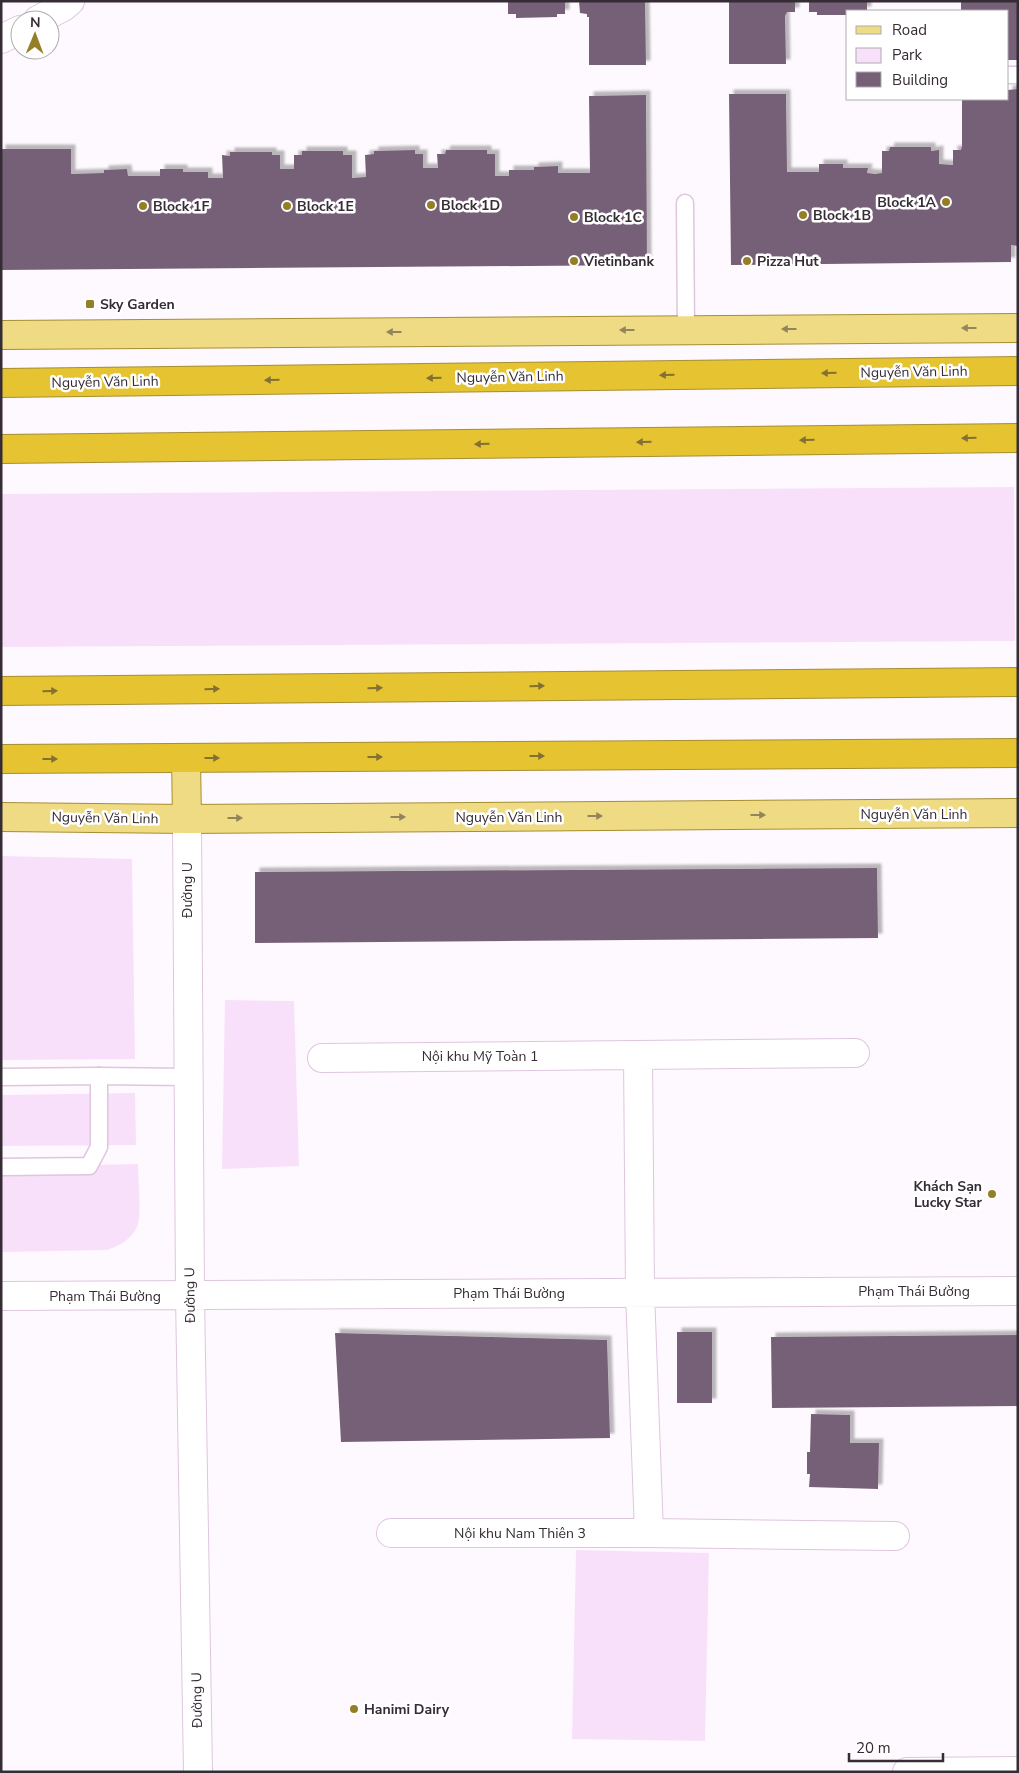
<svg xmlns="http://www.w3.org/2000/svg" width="1019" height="1773" viewBox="0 0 1019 1773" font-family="'Nunito Sans',sans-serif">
  <defs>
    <filter id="shadow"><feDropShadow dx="4.5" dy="-4.5" stdDeviation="1" flood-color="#0004"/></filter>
  </defs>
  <rect width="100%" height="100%" fill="#fef9fe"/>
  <path fill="#f9e0fa" d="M 1014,487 L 1015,641 L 1,647 L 1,494 Z
    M 1,856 L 132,859 L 135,1059 L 1,1060 Z
    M 225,1000 L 294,1001 L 299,1166 L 222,1169 Z
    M 135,1093 L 136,1145 L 1,1146 L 1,1095 Z
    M 138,1164 C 138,1179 142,1214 137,1227 C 132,1239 119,1246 107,1250 L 1,1252 L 1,1167 Z
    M 576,1550 L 709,1553 L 705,1741 L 572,1739 Z"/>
  <path fill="#766077" filter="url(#shadow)" d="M 508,1 L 565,1 L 565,14 L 557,14 L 557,17 L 516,18 L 516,14 L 508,14 Z
    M 579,1 L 645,1 L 646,65 L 589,65 L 589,17 L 587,17 L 587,14 L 580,13 Z
    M 729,1 L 795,1 L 795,12 L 787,12 L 785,16 L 786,64 L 729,64 Z
    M 809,1 L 867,1 L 867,11 L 848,11 L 848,15 L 817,15 L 817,12 L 809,12 Z
    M 961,1 L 1018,1 L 1018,60 L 1008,60 L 1008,11 L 961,11 Z
    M 1018,89 L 1018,246 L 1011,245 L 1011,262 L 731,265 L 729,94 L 786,94 L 787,172 L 819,172 L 819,164 L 843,164 L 843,168 L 868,168 L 867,173 L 875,174 L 882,173 L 882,151 L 889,151 L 890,147 L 931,147 L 931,151 L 939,150 L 939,164 L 953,165 L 953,150 L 961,150 L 962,146 L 962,99 L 1008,99 L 1008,90 Z
    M 646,95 L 647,265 L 1,270 L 1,149 L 71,149 L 71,174 L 104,173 L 104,170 L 127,169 L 128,176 L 160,176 L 160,169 L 183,169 L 183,172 L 208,172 L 208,178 L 223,178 L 222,155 L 230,156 L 230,152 L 272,152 L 272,155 L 280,155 L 280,169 L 294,169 L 294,155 L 302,155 L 302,151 L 343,151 L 343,155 L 352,155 L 352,178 L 366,177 L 365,155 L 374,154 L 374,151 L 415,150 L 415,154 L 423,154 L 423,168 L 438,168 L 437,154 L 445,154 L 446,150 L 487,150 L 487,154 L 495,154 L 495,176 L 509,176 L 509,170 L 534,170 L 534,167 L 558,166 L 558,173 L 590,173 L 589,96 Z
    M 877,868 L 878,938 L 255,943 L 255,872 Z
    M 677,1332 L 712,1332 L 712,1403 L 677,1403 Z
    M 335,1333 L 607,1340 L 610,1438 L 341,1442 Z
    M 1018,1335 L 1018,1406 L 772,1408 L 771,1337 Z
    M 811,1414 L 850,1415 L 850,1443 L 879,1443 L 878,1489 L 809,1487 L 810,1474 L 807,1474 L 807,1452 L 810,1452 Z"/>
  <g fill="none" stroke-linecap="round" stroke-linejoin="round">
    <defs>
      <path id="lane" d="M 1008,75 L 1018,75
        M 685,203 L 686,330
        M 1,1077 L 99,1076 L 188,1077
        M 1,1167 L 89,1166 L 99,1147 L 99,1076"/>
      <path id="street" d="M 187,819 L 190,1295 L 198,1772
        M 638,1055 L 640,1292 L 649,1533
        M 322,1058 L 855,1053
        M 1,1296 L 1018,1291
        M 391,1533 L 649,1533 L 895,1536
        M 907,1772 L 1018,1771"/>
      <path id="secondary" d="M 38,20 L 63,7 L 70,1
        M 1,39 L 20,30"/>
      <path id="primary" d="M 1,335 L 1018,328
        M 186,758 L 187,819
        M 1,817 L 187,819 L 1018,813"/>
      <path id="highway" d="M 1,383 L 1018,371
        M 1,449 L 1018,438
        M 1,691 L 1018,682
        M 1,759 L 1018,753"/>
    </defs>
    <use href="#lane" stroke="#dec6de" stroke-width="19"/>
    <use href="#street" stroke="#dec6de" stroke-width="30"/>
    <use href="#secondary" stroke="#dec6de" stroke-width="30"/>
    <use href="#primary" stroke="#a78e32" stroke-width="30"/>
    <use href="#highway" stroke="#a78e32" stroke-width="30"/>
    <use href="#lane" stroke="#fff" stroke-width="16"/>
    <use href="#street" stroke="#fff" stroke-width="28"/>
    <use href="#secondary" stroke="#fff" stroke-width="28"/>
    <use href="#primary" stroke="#efdb83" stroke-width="28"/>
    <use href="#highway" stroke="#e5c331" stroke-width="28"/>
  </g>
  <defs><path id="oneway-solid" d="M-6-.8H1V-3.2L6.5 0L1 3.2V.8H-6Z" transform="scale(1.25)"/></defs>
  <g fill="#92845c">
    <use href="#oneway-solid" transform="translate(969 328) rotate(180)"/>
    <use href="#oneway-solid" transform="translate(789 329) rotate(180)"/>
    <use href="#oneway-solid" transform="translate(627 330) rotate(180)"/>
    <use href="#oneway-solid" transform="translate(394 332) rotate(180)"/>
    <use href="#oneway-solid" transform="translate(758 815)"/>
    <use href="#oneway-solid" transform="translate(595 816)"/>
    <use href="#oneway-solid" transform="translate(398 817)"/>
    <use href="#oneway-solid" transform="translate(235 818)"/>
  </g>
  <g fill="#847033">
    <use href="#oneway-solid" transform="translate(829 373) rotate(179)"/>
    <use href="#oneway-solid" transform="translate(667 375) rotate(179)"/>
    <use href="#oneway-solid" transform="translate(434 378) rotate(179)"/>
    <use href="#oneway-solid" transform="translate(272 380) rotate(179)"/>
    <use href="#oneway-solid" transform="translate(969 438) rotate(179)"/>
    <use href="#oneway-solid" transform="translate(807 440) rotate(179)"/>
    <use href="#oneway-solid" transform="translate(644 442) rotate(179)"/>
    <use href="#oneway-solid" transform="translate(482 444) rotate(179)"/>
    <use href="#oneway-solid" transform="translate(537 686) rotate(-1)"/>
    <use href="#oneway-solid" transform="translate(375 688) rotate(-1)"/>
    <use href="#oneway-solid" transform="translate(212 689) rotate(-1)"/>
    <use href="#oneway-solid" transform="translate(50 691) rotate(-1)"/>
    <use href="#oneway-solid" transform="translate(537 756)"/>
    <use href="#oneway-solid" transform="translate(375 757)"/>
    <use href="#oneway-solid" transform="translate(212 758)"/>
    <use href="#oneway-solid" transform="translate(50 759)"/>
  </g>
  <g fill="#947f26" stroke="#fff" stroke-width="2">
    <circle cx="946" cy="202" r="5"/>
    <circle cx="431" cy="205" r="5"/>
    <circle cx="143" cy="206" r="5"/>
    <circle cx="287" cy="206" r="5"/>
    <circle cx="803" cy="215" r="5"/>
    <circle cx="574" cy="217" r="5"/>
    <circle cx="574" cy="261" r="5"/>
    <circle cx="747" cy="261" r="5"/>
    <rect x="85" y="299" width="10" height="10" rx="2.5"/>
    <circle cx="992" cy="1194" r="5"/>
    <circle cx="354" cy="1709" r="5"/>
  </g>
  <g text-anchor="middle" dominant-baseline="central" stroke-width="5" stroke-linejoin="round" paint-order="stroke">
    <g font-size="14" font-weight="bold" fill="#352c35" stroke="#fff" text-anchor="start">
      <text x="936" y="202" text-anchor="end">Block 1A</text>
      <text x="441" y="205">Block 1D</text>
      <text x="153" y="206">Block 1F</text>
      <text x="297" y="206">Block 1E</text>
      <text x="813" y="215">Block 1B</text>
      <text x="584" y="217">Block 1C</text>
      <text x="584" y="261">Vietinbank</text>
      <text x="757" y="261">Pizza Hut</text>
      <text x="100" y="304">Sky Garden</text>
      <text x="982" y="1186" text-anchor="end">Khách Sạn<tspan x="982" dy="16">Lucky Star</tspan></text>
      <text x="364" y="1709">Hanimi Dairy</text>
    </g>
    <g font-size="14" fill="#352c35" stroke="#fff">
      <text transform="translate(914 372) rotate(-1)">Nguyễn Văn Linh</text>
      <text transform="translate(510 377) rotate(-1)">Nguyễn Văn Linh</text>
      <text transform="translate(105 382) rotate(-1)">Nguyễn Văn Linh</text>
      <text x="914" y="814">Nguyễn Văn Linh</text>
      <text x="509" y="817">Nguyễn Văn Linh</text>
      <text transform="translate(105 818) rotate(1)">Nguyễn Văn Linh</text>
      <text transform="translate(187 890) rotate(-90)">Đường U</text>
      <text x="480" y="1056">Nội khu Mỹ Toàn 1</text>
      <text x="914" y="1291">Phạm Thái Bường</text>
      <text x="509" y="1293">Phạm Thái Bường</text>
      <text transform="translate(190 1295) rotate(-91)">Đường U</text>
      <text x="105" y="1296">Phạm Thái Bường</text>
      <text x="520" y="1533">Nội khu Nam Thiên 3</text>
      <text transform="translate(197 1700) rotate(-91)">Đường U</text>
    </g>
  </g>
  <rect width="1019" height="1773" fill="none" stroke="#352c35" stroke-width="5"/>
  <rect x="846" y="10" width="162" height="90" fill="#ffffff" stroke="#aeabae"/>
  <rect x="856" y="26" width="25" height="8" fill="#efdb83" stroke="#aeabae"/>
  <text x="892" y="35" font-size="15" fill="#352c35">Road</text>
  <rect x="856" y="48" width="25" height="15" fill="#f9e0fa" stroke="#aeabae"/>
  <text x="892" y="60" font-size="15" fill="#352c35">Park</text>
  <rect x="856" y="72" width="25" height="15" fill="#766077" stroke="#aeabae"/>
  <text x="892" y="85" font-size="15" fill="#352c35">Building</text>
  <g transform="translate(35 35) rotate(1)"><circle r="24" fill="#ffffff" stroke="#aeabae"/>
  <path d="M0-4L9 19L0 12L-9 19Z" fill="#947f26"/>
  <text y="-8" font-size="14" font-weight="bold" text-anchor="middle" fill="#352c35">N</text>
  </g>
  <path d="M849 1753v8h94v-8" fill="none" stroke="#352c35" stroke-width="2.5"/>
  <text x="856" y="1753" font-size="15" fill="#352c35" stroke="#ffffff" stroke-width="4" paint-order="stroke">20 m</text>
</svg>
